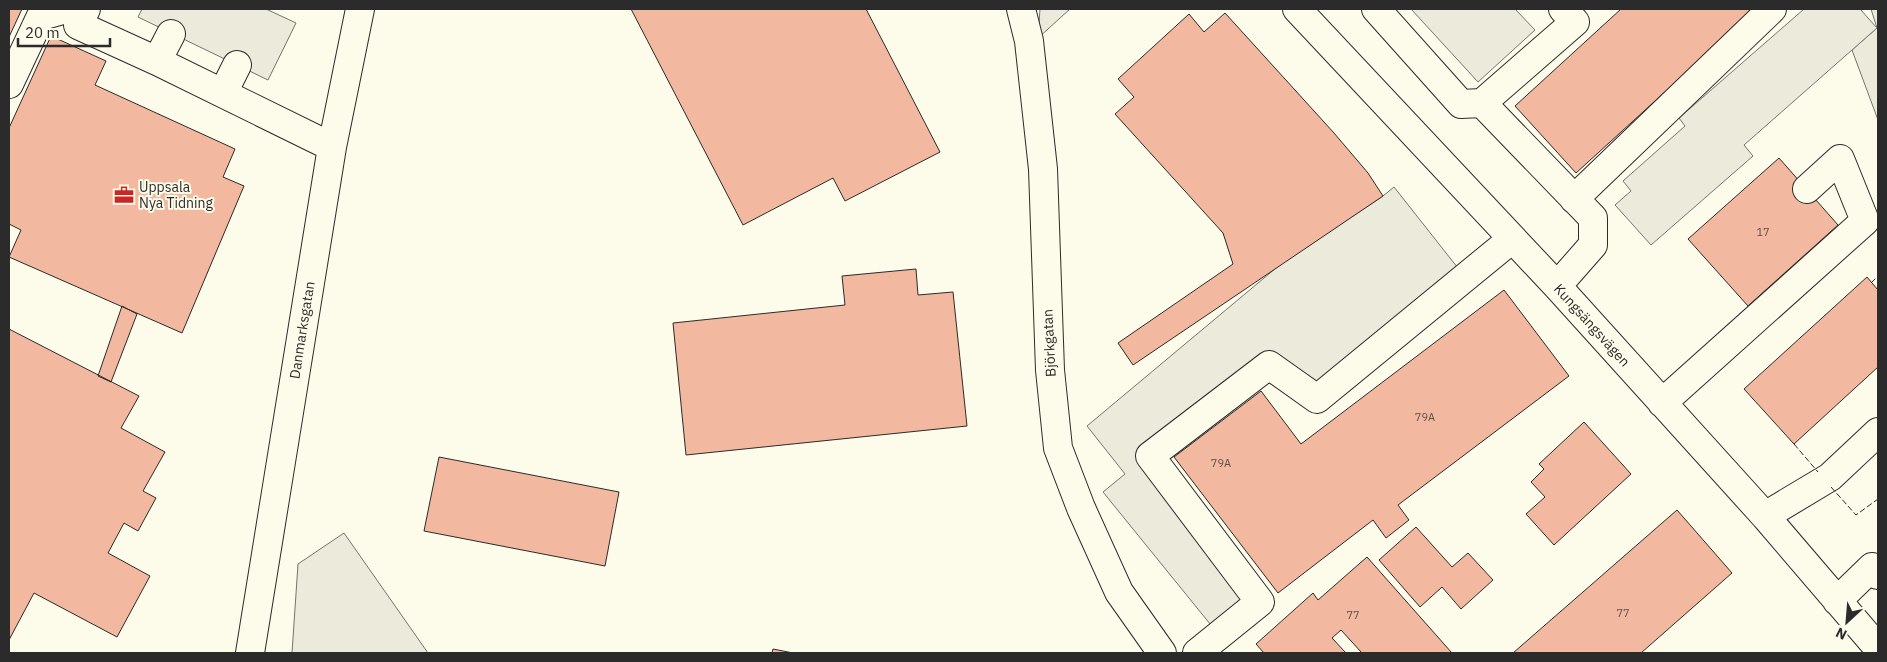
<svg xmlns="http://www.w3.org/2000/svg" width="1887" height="662" viewBox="0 0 1887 662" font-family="'IBM Plex Sans',sans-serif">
  <rect width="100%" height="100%" fill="#fdfbea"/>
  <path fill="#ecebdb" stroke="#74746e" d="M 1040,9 L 1070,9 L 1038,38 Z
    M 1871,9 L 1878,9 L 1878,120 L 1852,50 L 1877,28 Z"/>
  <path fill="#eceadb" stroke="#74746e" d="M 142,9 L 266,9 L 296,23 L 268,80 L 138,17 Z
    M 1411,9 L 1515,9 L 1535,30 L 1478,82 Z
    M 1804,9 L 1860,9 L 1877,28 L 1744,145 L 1753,156 L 1651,245 L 1615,205 L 1631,191 L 1623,181 L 1685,126 L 1679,118 Z
    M 1394,187 L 1465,277 L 1317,399 L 1269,365 L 1150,455 L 1260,602 L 1219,635 L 1103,492 L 1125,474 L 1087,426 L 1282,263 L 1383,196 Z
    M 344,533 L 428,653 L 292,653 L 298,564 Z"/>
  <path fill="#f2b8a0" stroke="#2b2b2b" d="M 9,9 L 22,9 L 9,37 Z
    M 631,9 L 866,9 L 940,152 L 845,201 L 833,178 L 743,225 Z
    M 1621,9 L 1756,9 L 1576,173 L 1515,106 Z
    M 1225,13 L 1334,133 L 1368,173 L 1383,196 L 1133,365 L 1118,343 L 1233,264 L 1223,233 L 1115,114 L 1134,97 L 1118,79 L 1189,14 L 1204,32 Z
    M 51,36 L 106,61 L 95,85 L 235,149 L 223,177 L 244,186 L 182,333 L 9,257 L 21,230 L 9,224 L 9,128 Z
    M 1779,158 L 1838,225 L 1748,306 L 1688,239 Z
    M 916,269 L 918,295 L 953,292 L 967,426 L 686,455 L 673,323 L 845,305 L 842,276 Z
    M 1867,277 L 1878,290 L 1878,367 L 1794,444 L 1744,389 Z
    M 1504,290 L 1569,376 L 1398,505 L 1409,520 L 1386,538 L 1373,520 L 1278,593 L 1174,457 L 1261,391 L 1301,444 Z
    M 122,306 L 137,314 L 111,382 L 98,376 Z
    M 9,329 L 139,396 L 121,428 L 165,452 L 143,491 L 156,498 L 138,531 L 124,523 L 108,553 L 150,576 L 117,637 L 34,593 L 9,640 Z
    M 1584,422 L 1631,474 L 1554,545 L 1526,514 L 1545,497 L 1531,482 L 1544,469 L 1539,464 Z
    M 439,457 L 619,492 L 605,566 L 424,531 Z
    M 1677,510 L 1732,573 L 1641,653 L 1513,653 Z
    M 1416,527 L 1452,567 L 1468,553 L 1493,580 L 1461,609 L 1442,587 L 1420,607 L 1379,560 Z
    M 1367,557 L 1452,653 L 1362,653 L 1341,630 L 1332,638 L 1346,653 L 1264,653 L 1256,644 L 1313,593 L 1318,600 Z
    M 773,649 L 793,653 L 772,653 Z"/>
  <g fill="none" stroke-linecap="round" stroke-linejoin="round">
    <defs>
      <path id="minor" d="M 86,9 L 78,25 L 157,61 L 332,147
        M 1021,9 L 1029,41 L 1043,169 L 1050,370 L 1058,448 L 1081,508 L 1119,592 L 1162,653
        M 1297,9 L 1557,286 L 1765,516 L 1878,648
        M 1376,9 L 1461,104 L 1482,103 L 1593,218 L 1593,245 L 1557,286
        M 157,61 L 171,34
        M 9,84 L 41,16 L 66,9
        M 223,93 L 237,65
        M 1482,103 L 1575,22 L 1563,9
        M 1574,199 L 1772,9
        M 1662,403 L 1865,221 L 1840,159 L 1807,189
        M 1765,516 L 1830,477 L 1878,432
        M 1837,601 L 1872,567 L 1878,575
        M 250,653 L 332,147 L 360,9
        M 1197,653 L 1260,602 L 1150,456 L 1269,365 L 1317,399 L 1512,239"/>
    </defs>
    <use href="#minor" stroke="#2b2b2b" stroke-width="30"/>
    <use href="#minor" stroke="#fdfbea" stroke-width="28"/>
    <path stroke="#2b2b2b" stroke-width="1" stroke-dasharray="6 2.5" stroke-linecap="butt" d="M 1871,283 L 1878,276
      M 1794,444 L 1818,472
      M 1831,487 L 1856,515 L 1878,499"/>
  </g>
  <defs>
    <symbol id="office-bare" viewBox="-9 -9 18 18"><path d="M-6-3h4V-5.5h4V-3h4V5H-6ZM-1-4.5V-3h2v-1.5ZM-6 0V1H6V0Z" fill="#c62828" stroke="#fdfbea" stroke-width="2.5" paint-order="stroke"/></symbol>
  </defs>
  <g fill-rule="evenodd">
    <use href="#office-bare" x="110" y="181" width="28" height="28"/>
  </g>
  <g text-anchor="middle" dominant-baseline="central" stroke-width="4" stroke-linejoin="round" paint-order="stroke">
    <g font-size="11" fill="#5d4e48">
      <text x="1763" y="232">17</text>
      <text x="1425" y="417">79A</text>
      <text x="1221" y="463">79A</text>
      <text x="1623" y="613">77</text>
      <text x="1353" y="615">77</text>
    </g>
    <g font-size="14" fill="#2b2b2b" stroke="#fdfbea" text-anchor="start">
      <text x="139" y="187">Uppsala<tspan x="139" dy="16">Nya Tidning</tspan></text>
    </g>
    <g font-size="14" fill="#2b2b2b" stroke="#fdfbea">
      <text transform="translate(1592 325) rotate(48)">Kungsängsvägen</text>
      <text transform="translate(302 330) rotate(-81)">Danmarksgatan</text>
      <text transform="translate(1049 343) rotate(-93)">Björkgatan</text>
    </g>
  </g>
  <rect width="1887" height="662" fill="none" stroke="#2b2b2b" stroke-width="20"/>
  <g transform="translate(1847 622) rotate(206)" stroke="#fdfbea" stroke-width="4" paint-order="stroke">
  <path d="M0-4L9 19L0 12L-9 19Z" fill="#2b2b2b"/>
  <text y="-8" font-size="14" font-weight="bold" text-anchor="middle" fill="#2b2b2b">N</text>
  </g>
  <path d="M18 38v8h92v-8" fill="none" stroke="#2b2b2b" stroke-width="2.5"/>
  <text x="25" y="38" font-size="15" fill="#2b2b2b" stroke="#fdfbea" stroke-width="4" paint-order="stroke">20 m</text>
</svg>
